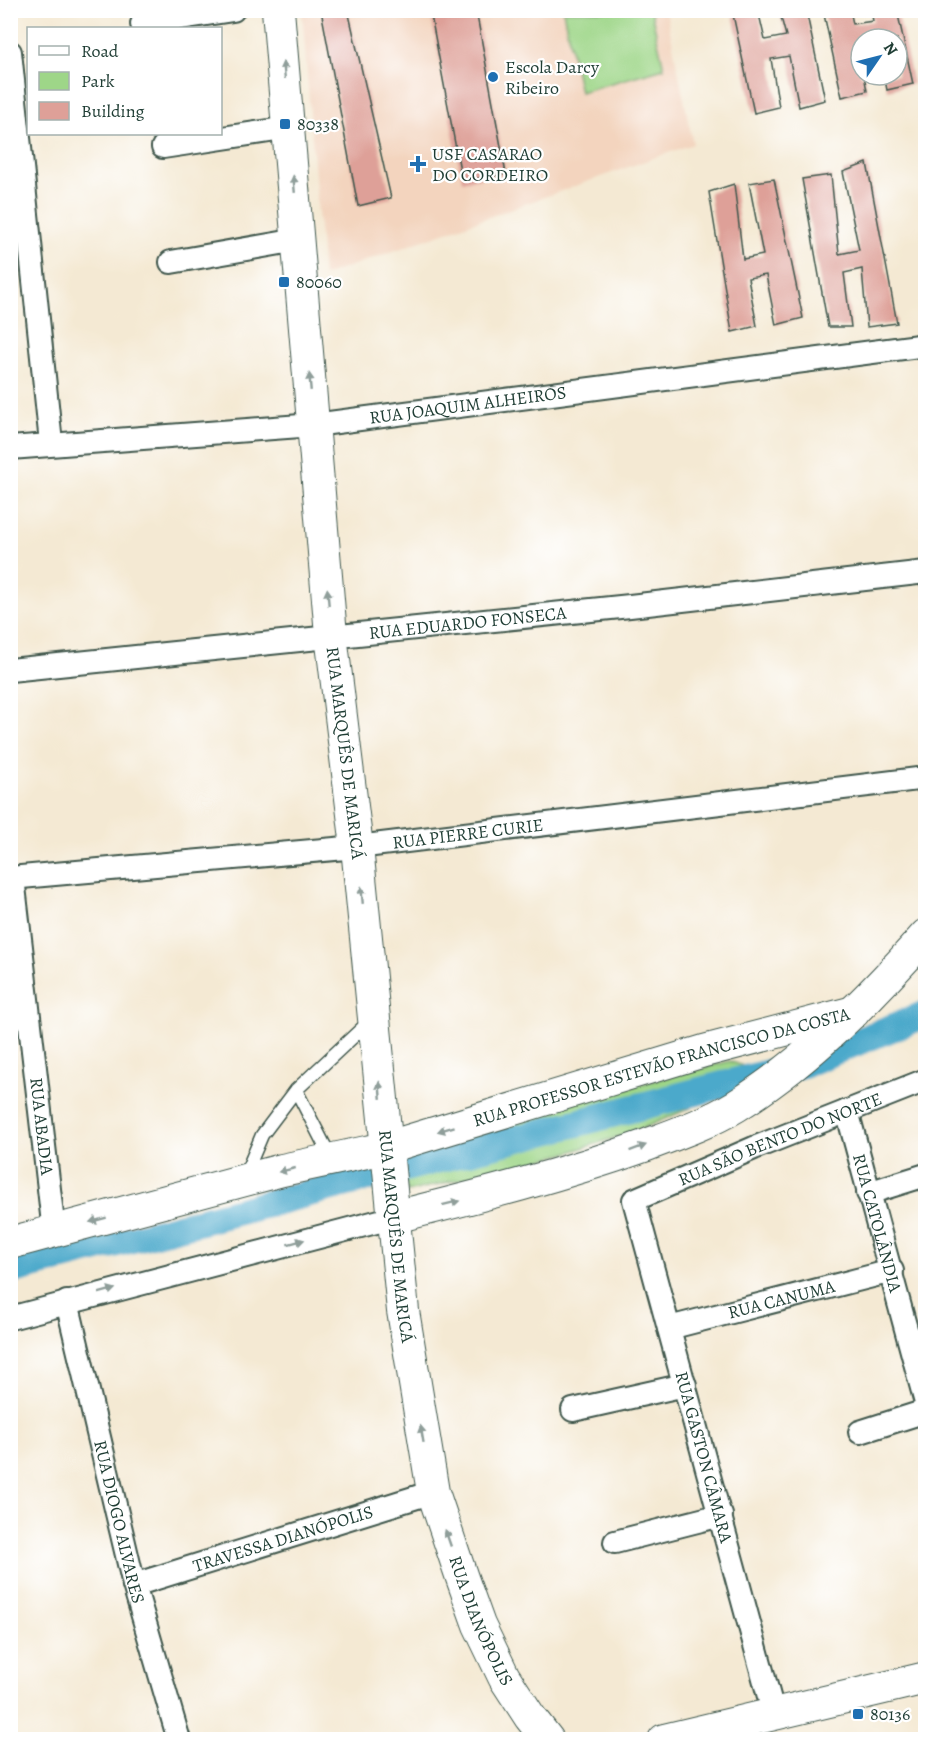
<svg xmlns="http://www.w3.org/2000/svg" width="936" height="1750" viewBox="0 0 936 1750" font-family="Alegreya,serif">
  <rect width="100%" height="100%" fill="#fff"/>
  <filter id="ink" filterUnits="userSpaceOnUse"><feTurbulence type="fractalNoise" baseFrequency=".0167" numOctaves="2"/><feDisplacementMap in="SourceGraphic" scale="12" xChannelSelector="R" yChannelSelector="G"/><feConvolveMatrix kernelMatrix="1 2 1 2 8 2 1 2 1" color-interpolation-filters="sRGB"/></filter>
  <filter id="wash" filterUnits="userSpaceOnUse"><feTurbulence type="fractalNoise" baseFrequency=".008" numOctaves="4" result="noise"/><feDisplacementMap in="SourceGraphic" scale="24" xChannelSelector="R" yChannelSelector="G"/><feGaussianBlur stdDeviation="1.35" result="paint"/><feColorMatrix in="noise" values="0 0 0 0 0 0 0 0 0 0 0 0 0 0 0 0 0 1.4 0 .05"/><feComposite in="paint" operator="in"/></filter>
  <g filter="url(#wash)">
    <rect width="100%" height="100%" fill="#f4e9d3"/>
    <path fill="#f3d4be" d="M 302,11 L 666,11 L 693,144 L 323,276 Z"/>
    <path fill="#9ed688" stroke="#5e8a5e" stroke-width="1.5" d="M 563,11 L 651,11 L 664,68 L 580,92 Z
      M 730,1061 L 743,1066 L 748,1074 L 690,1108 L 639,1130 L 564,1154 L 407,1192 L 402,1158 L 424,1140 Z"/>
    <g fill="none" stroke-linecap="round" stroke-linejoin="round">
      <path stroke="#4ca9cb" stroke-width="28" d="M 10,1271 L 803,1064 L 926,1014"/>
    </g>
    <g id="blocks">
      <path fill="#dea098" d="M 321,10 L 348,10 L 391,198 L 358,206 Z
        M 430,10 L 476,10 L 506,174 L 462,181 Z
        M 732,10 L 758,10 L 765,40 L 786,36 L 779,10 L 806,10 L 825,100 L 799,107 L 789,56 L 771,59 L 779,107 L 754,113 Z
        M 823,10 L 850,10 L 853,24 L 873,21 L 871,10 L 897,10 L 913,84 L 887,90 L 884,75 L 897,75 L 897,39 L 861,39 L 861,75 L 864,75 L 867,91 L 842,97 Z
        M 867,163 L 897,323 L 867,327 L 862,269 L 844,273 L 851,327 L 828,327 L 802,179 L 831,175 L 839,254 L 859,250 L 843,172 Z
        M 774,179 L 803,318 L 776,325 L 766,275 L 748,278 L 757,326 L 732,332 L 709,192 L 734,184 L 743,259 L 763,255 L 749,183 Z"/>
    </g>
  </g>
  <g filter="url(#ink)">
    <use href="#blocks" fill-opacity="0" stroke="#3f574c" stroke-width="1.5"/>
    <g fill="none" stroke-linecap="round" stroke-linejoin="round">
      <defs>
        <path id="lane" d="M 296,1090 L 331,1158
          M 245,1175 L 262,1135 L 296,1090 L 370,1021"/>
        <g id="street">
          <path d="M 142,24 L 233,10"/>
          <path d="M 10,52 L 51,443"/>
          <path d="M 163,147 L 289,128"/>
          <path d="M 171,262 L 298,240"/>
          <path id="s1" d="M 10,448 L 314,425 L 926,345"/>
          <path id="s2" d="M 10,670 L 630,606 L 926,572"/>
          <path id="s3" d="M 10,878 L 357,847 L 926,778"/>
          <path id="s4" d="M 13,878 L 54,1232"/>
          <path id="s5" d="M 847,1111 L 926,1403"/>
          <path d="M 868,1193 L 926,1175"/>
          <path id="s6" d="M 67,1302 L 134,1585 L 179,1740"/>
          <path d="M 10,1318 L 395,1217"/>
          <path id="s7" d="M 669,1328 L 892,1271"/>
          <path d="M 573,1410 L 685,1385"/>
          <path d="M 860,1432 L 926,1411"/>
          <path d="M 615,1542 L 721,1515"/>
          <path id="s8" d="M 134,1585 L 433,1492"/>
          <path id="s9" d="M 774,1715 L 634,1200 L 754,1148 L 926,1080"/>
        </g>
        <g id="secondary">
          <path id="s10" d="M 278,10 L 331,635 L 357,847 L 403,1311 L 433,1492 L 462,1578 L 479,1625 L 504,1677 L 530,1717 L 548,1740"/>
          <path d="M 395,1217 C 479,1196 563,1175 644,1146 C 676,1134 708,1123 736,1106 C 807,1062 871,997 926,935"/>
          <path id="s11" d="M 10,1243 L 282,1170 L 385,1148 L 704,1051 L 854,1012"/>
          <path d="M 664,1740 L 926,1678"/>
        </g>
      </defs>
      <use href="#lane" stroke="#3f574c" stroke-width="15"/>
      <use href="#street" stroke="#3f574c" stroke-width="26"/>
      <use href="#secondary" stroke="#3f574c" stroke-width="34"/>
      <use href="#lane" stroke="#fff" stroke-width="12"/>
      <use href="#street" stroke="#fff" stroke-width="22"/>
      <use href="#secondary" stroke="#fff" stroke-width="32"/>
    </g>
    <defs><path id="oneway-solid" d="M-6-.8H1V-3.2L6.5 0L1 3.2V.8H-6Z" transform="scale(1.5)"/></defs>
    <g fill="#8f9e9a">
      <use href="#oneway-solid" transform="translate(284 70) rotate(-96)"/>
      <use href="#oneway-solid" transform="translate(294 184) rotate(-95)"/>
      <use href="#oneway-solid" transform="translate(310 382) rotate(-95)"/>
      <use href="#oneway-solid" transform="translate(328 597) rotate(-95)"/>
      <use href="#oneway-solid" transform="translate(362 895) rotate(-95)"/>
      <use href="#oneway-solid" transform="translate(380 1090) rotate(-95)"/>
      <use href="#oneway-solid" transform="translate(446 1129) rotate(163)"/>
      <use href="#oneway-solid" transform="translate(638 1148) rotate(-20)"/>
      <use href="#oneway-solid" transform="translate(287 1170) rotate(167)"/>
      <use href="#oneway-solid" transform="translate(451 1203) rotate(-14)"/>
      <use href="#oneway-solid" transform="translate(98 1220) rotate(165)"/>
      <use href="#oneway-solid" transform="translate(296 1242) rotate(-15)"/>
      <use href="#oneway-solid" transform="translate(107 1291) rotate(-15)"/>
      <use href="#oneway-solid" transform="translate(422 1434) rotate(-100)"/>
      <use href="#oneway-solid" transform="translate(448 1538) rotate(-109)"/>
    </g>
  </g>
  <g fill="#1f6fb2" stroke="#fff" stroke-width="2">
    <circle cx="493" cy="77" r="6"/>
    <rect x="279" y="118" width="12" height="12" rx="3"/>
    <path d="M415 155h6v6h6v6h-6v6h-6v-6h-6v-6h6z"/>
    <rect x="278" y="276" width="12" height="12" rx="3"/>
    <rect x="852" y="1708" width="12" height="12" rx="3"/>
  </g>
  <g text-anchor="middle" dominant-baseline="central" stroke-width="4.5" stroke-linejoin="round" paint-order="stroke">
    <g font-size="18" fill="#1f3d34" stroke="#fff" text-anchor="start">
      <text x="505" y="67">Escola Darcy<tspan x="505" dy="21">Ribeiro</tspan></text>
      <text x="297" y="124">80338</text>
      <text x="432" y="154">USF CASARAO<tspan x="432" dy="21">DO CORDEIRO</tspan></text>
      <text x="296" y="282">80060</text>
      <text x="870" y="1714">80136</text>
    </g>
    <g font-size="18" fill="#1f3d34" stroke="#fff">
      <text stroke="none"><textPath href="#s1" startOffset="460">RUA JOAQUIM ALHEIROS</textPath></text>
      <text stroke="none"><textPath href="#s2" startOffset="460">RUA EDUARDO FONSECA</textPath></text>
      <text stroke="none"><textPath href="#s10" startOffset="746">RUA MARQUÊS DE MARICÁ</textPath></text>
      <text stroke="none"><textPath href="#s3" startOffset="460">RUA PIERRE CURIE</textPath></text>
      <text stroke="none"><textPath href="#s11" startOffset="675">RUA PROFESSOR ESTEVÃO FRANCISCO DA COSTA</textPath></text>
      <text stroke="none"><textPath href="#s4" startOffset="250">RUA ABADIA</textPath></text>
      <text stroke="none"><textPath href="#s9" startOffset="692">RUA SÃO BENTO DO NORTE</textPath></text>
      <text stroke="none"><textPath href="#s5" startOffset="116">RUA CATOLÂNDIA</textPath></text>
      <text stroke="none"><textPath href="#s10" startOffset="1232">RUA MARQUÊS DE MARICÁ</textPath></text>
      <text stroke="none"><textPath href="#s7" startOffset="116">RUA CANUMA</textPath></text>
      <text transform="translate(704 1457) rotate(75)">RUA GASTON CÂMARA</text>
      <text stroke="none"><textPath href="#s6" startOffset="226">RUA DIOGO ALVARES</textPath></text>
      <text stroke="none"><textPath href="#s8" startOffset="156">TRAVESSA DIANÓPOLIS</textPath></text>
      <text stroke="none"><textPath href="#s10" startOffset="1628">RUA DIANÓPOLIS</textPath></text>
    </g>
  </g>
  <rect width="936" height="1750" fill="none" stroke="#fff" stroke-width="36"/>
  <rect x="27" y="27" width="195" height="108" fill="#ffffff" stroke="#a5b1ae" stroke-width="1.5"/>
  <rect x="39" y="46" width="30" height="9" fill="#ffffff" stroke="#a5b1ae" stroke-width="1.5"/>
  <text x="81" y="57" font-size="18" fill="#1f3d34">Road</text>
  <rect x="39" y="72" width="30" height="18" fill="#9ed688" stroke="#a5b1ae" stroke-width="1.5"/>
  <text x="81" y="87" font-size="18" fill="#1f3d34">Park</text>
  <rect x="39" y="102" width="30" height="18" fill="#dea098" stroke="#a5b1ae" stroke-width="1.5"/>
  <text x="81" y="117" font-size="18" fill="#1f3d34">Building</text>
  <g transform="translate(879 57) rotate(55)"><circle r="28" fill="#ffffff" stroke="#a5b1ae" stroke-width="1.5"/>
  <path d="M0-4.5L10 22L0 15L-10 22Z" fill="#1f6fb2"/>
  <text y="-9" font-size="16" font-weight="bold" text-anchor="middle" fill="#1f3d34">N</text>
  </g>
</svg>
